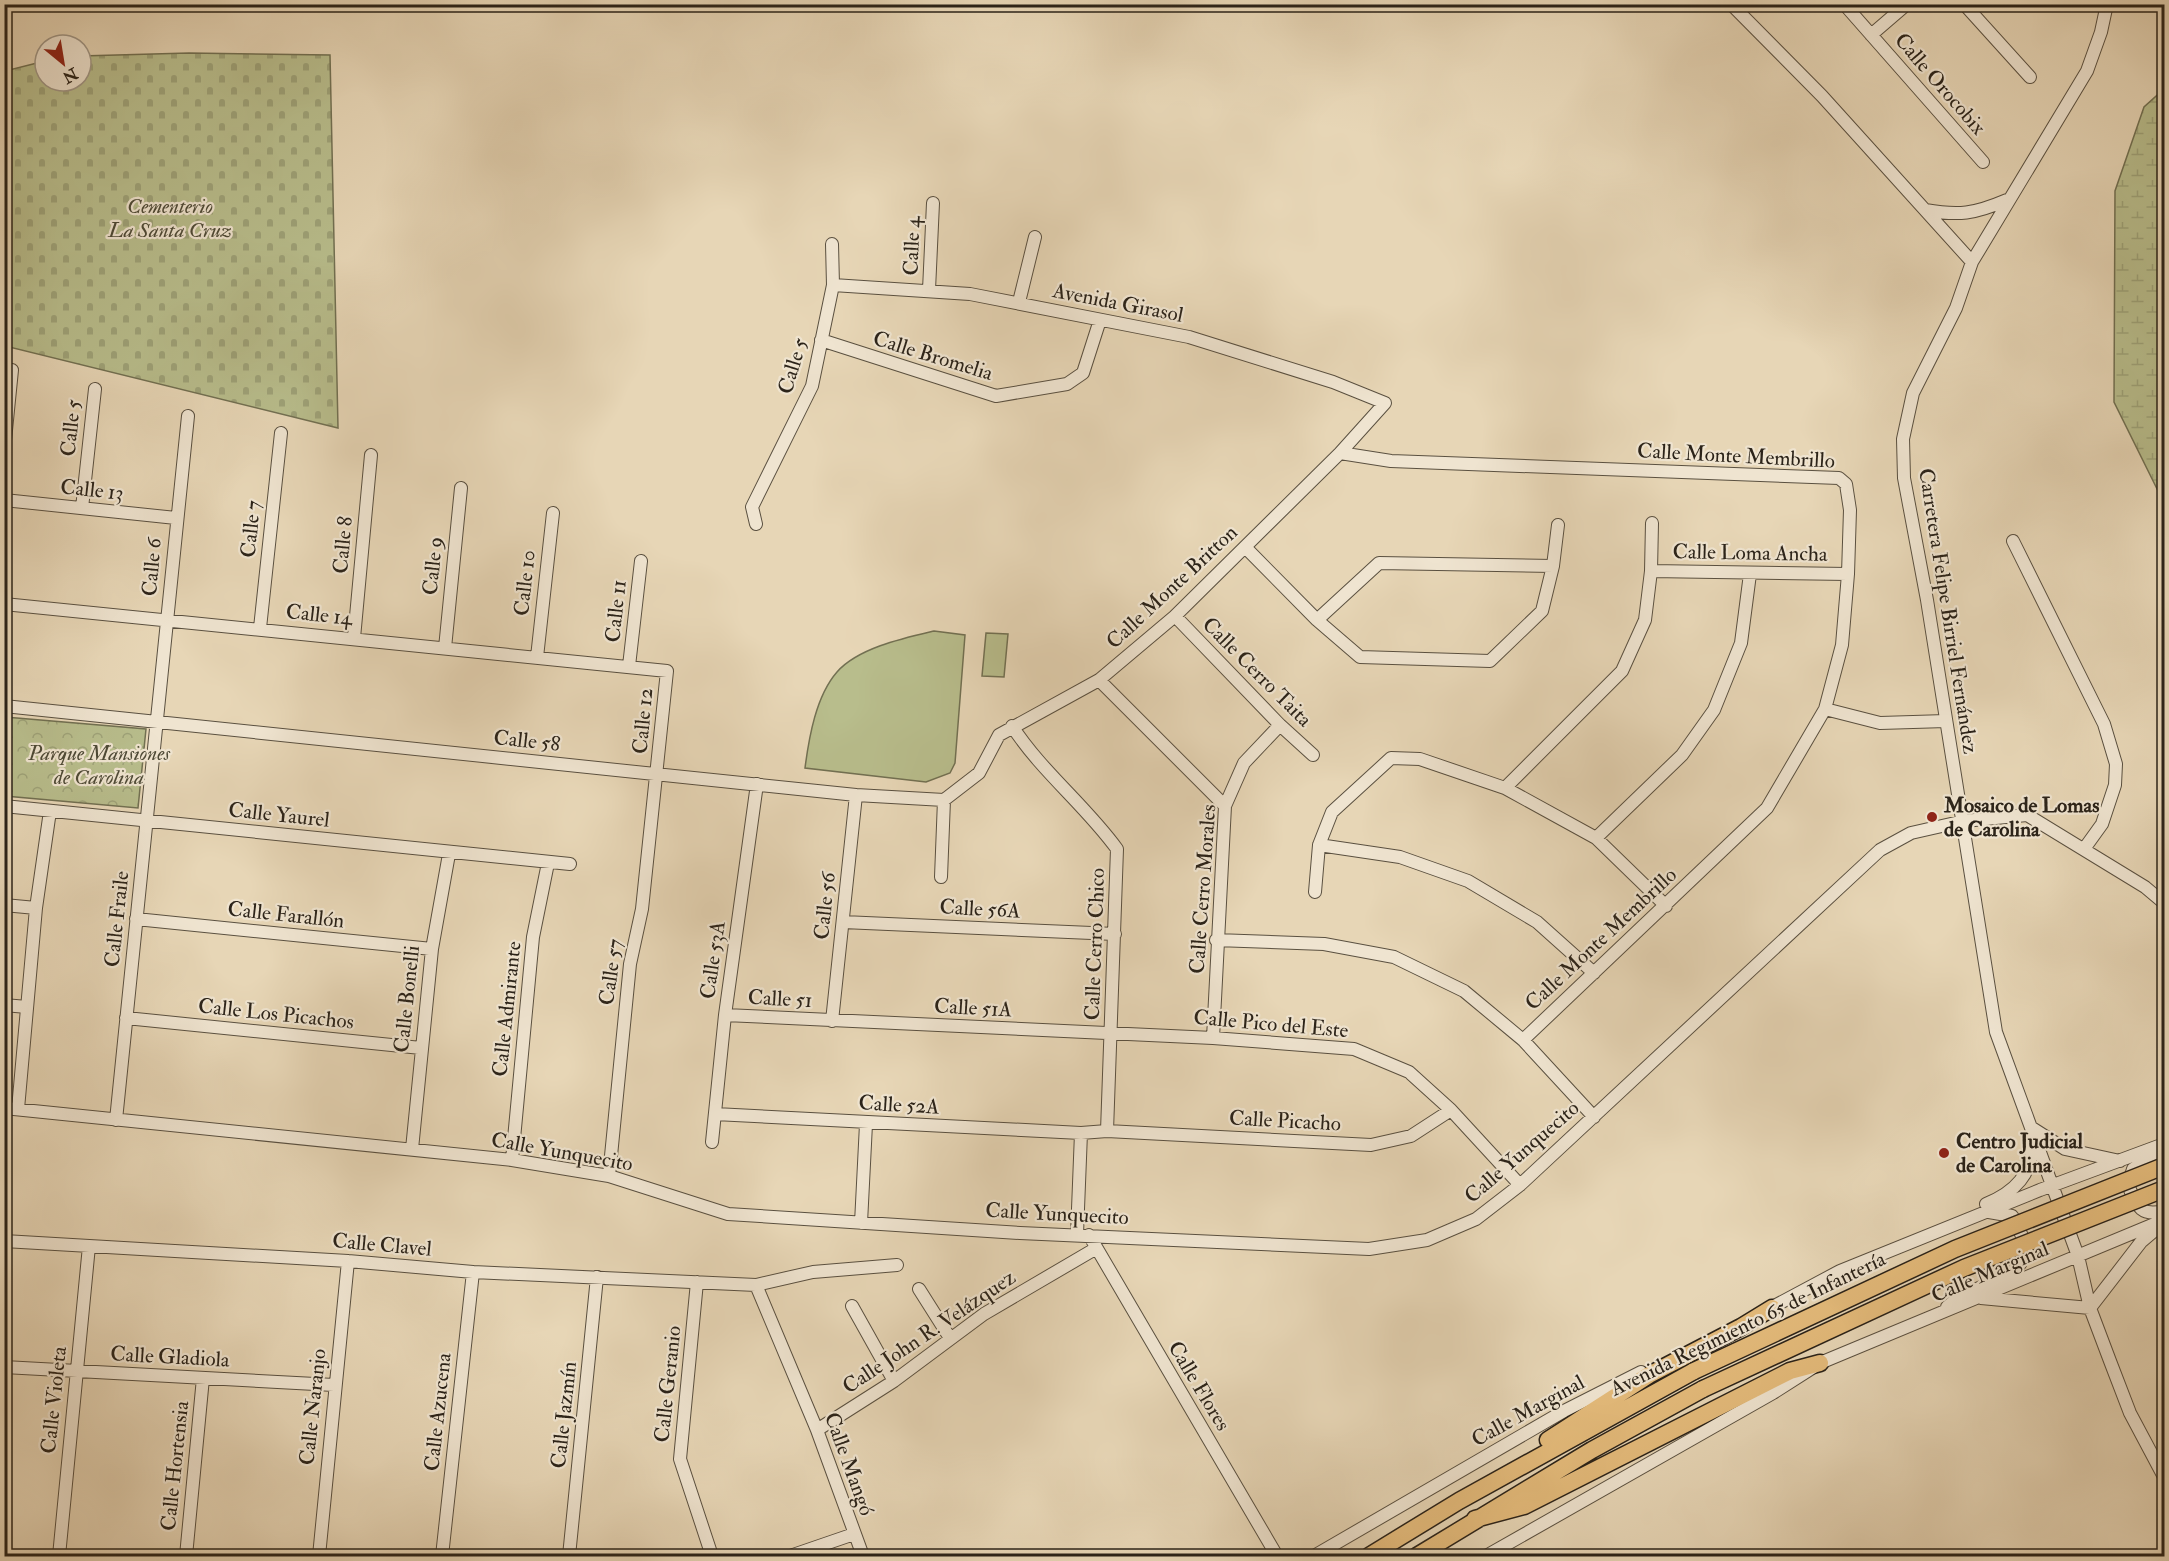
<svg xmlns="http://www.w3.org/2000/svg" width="2169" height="1561" viewBox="0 0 2169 1561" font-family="'IM FELL Double Pica',serif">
  <defs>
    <pattern id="forest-crowns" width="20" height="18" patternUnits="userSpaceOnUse" patternTransform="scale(1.5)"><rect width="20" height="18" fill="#b8bd8c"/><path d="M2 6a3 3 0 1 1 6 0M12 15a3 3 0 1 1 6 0" fill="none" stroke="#9ea278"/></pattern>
    <pattern id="wetland-marsh" width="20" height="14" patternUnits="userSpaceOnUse" patternTransform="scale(1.5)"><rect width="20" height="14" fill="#b8bd8c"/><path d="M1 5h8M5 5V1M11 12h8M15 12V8" fill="none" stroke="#9ea278"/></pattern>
    <pattern id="cemetery-stones" width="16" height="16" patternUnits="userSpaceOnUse" patternTransform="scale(1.5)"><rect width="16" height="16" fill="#b8bd8c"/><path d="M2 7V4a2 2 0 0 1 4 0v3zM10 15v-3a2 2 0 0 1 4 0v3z" fill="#9ea278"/></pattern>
  </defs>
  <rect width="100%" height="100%" fill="#e7d6b6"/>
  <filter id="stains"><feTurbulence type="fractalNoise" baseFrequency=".00333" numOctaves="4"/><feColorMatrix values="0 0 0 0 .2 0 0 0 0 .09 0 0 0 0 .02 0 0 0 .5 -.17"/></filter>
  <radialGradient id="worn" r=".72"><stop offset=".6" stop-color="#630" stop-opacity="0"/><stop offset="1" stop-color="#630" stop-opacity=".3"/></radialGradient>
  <path fill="url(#forest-crowns)" stroke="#727052" stroke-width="1.5" d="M 5,717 L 146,729 L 138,808 L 5,796 Z"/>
  <path fill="url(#wetland-marsh)" stroke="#727052" stroke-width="1.5" d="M 2164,89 L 2164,503 L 2114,402 L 2115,191 L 2144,107 Z"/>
  <path fill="url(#cemetery-stones)" stroke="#727052" stroke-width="1.5" d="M 189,53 L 330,55 L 338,428 L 5,346 L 5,71 L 45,61 L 45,81 L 81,81 L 81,56 Z"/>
  <path fill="#b8bd8c" stroke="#727052" stroke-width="1.5" d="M 934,631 L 965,635 L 955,763 L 950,773 L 926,782 L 805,768 C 809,737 816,696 837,672 C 858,648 904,638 934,631 Z
    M 986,633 L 1008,634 L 1004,677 L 982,676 Z"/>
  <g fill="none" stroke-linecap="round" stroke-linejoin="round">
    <defs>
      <path id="minor" d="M 1731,4 L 1822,96 L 1972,262
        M 1844,4 L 1983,162
        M 1964,4 L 2030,77
        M 2107,4 L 2101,32 L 2087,71 L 1972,262 L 1956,308 L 1913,393 L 1903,439 L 1904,478 L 1927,600 L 1996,1032 L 2078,1256 L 2090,1308 L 2110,1361 L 2130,1413 L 2164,1477
        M 1871,35 L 1907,4
        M 1925,210 C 1959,216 1974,214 2007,200
        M 929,290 L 933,203
        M 1019,302 L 1035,237
        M 821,340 L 996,396 L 1067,384 L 1083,373 L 1100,320
        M 4,450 L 12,370
        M 1340,453 L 1391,461 L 1839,478 L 1846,484 L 1850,510 L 1848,574 L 1842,645 L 1825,709 L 1767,808 L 1523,1040
        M 4,500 L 176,518
        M 82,508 L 95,389
        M 756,524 L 752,507 L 812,386 L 833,285 L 832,244
        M 2013,541 L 2104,724 L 2116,764 L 2115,785 L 2102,824 L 2084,849
        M 1245,547 L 1317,620 L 1360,657 L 1490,661 L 1542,611 L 1553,566 L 1558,525
        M 1651,571 L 1848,574
        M 4,604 L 667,671 L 642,909 L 630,964 L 609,1176
        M 1175,616 L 1280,725 L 1313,755
        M 1317,620 L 1379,563 L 1553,566
        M 260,628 L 281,433
        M 354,638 L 371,455
        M 445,648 L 461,488
        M 537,657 L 553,513
        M 629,666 L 641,561
        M 1099,680 L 1225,806
        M 4,706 L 856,795 L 944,800 L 979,773 L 999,735 L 1099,680 L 1175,616 L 1340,453 L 1385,403 L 1333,382 L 1189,337 L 970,294 L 833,285
        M 1825,709 L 1880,723 L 1946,721
        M 1012,726 C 1042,772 1085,805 1117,849 L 1107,1131
        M 1505,788 L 1622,671 L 1645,620 L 1651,571 L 1652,523
        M 4,806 L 570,864
        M 1596,838 L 1682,755 L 1714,710 L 1741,643 L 1750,574
        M 1319,845 L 1400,857 L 1468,881 L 1537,922 L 1594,973
        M 941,877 L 944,800
        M 1315,892 L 1319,845 L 1332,812 L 1391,758 L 1420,759 L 1505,788 L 1596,838 L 1666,906
        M 4,905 L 36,908
        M 136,919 L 432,949
        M 843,922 L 1115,934
        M 1216,940 L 1324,944 L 1394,957 L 1464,991 L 1523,1040 L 1594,1117
        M 4,1005 L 27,1007
        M 725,1015 L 1213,1038 L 1354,1049 L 1409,1072 L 1451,1110 L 1520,1185
        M 126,1018 L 421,1048
        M 832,1021 L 856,795
        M 1213,1038 L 1225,806 L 1244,763 L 1280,725
        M 4,1108 L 512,1160 L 609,1176 L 728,1214 L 1020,1233 L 1369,1249 L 1427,1240 L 1476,1219 L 1520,1185 L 1880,850 L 1911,833 L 1964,821 L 2027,815 L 2145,887 L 2164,903
        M 18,1109 L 36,908 L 50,811
        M 715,1114 L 1081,1133 L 1107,1131 L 1371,1145 L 1411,1136 L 1451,1110
        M 116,1120 L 188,416
        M 2032,1128 L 2065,1149 L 2120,1161
        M 712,1142 L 725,1015 L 757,784
        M 412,1149 L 432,949 L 449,854
        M 2155,1156 L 2133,1169 L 2128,1185 C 2137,1206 2140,1217 2164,1211
        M 512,1160 L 533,937 L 548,863
        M 1986,1204 C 2015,1192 2033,1174 2032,1142
        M 861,1223 L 866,1124
        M 1077,1234 L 1081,1133
        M 1089,1235 L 1277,1556
        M 4,1241 L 348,1261 L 473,1272 L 756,1285 L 813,1272 L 897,1265
        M 697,1282 L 680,1459 L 712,1556
        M 756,1285 L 817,1430 L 863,1556
        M 919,1289 L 950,1338
        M 1981,1298 L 2090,1308 L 2141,1242 L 2161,1225
        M 852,1306 L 894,1381
        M 1947,1307 C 1983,1274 2053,1283 2012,1216 L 1989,1212
        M 1765,1311 L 1840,1271 L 2040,1190 L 2164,1144
        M 4,1367 L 334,1385
        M 817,1430 L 894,1381 L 984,1314 L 1095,1249
        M 59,1556 L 89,1246
        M 186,1556 L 203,1378
        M 319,1556 L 348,1261
        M 442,1556 L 473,1272
        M 569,1556 L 597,1277
        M 790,1556 L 854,1534
        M 1314,1556 L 1564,1411 L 1641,1372
        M 1486,1556 L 1773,1393 L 1820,1363 L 2164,1220"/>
      <path id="major" d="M 1548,1440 L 1649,1375 L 1741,1327 L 1772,1308
        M 1475,1519 L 1524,1506 L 1790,1371 L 1820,1363
        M 1369,1556 L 1459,1501 L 1694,1371
        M 1417,1556 L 1592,1450 L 1703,1389"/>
    </defs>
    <use href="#minor" stroke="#5a5040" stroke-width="14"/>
    <use href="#major" stroke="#2b2319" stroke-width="19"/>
    <use href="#minor" stroke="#efe4d0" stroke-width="12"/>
    <use href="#major" stroke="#e4bb7b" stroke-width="16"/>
    <defs>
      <path id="major-bridge" d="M 1694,1371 L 1955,1249 L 2164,1166
        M 1703,1389 L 1964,1268 L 2164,1189"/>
    </defs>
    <use href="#major-bridge" stroke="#2b2319" stroke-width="19" stroke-linecap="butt"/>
    <use href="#major-bridge" stroke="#e4bb7b" stroke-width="16"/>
  </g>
  <g fill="#8f2418" stroke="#efe4d0" stroke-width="2">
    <circle cx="1932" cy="817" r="6"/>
    <circle cx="1944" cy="1153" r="6"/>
  </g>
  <g text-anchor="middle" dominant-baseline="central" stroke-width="4.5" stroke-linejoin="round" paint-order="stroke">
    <g font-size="21" fill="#2b2319" stroke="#efe4d0">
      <text transform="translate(1940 84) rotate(49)">Calle Orocobix</text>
      <text transform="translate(912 246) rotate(-88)">Calle 4</text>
      <text transform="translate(1118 303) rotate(11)">Avenida Girasol</text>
      <text transform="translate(933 356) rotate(17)">Calle Bromelia</text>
      <text transform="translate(793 366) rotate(-73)">Calle 5</text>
      <text transform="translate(71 428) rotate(-84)">Calle 5</text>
      <text transform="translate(1736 456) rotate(3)">Calle Monte Membrillo</text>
      <text transform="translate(92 490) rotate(6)">Calle 13</text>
      <text transform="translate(251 529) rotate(-84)">Calle 7</text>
      <text transform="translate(343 545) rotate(-85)">Calle 8</text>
      <text transform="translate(1750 553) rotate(1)">Calle Loma Ancha</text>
      <text transform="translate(433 566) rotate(-84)">Calle 9</text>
      <text transform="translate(152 567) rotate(-85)">Calle 6</text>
      <text transform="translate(525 583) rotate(-84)">Calle 10</text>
      <text transform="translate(1172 587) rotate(-43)">Calle Monte Britton</text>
      <text transform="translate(616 611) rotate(-84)">Calle 11</text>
      <text transform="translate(1948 611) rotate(81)">Carretera Felipe Birriel Fernández</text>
      <text transform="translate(319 615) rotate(6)">Calle 14</text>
      <text transform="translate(1257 672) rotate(45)">Calle Cerro Taita</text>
      <text transform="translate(643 721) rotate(-85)">Calle 12</text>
      <text transform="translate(527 741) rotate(6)">Calle 58</text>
      <text transform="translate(279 815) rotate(6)">Calle Yaurel</text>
      <text transform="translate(1203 889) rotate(-86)">Calle Cerro Morales</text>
      <text transform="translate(825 906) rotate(-84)">Calle 56</text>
      <text transform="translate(980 909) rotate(3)">Calle 56A</text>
      <text transform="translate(286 915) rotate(6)">Calle Farallón</text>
      <text transform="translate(117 919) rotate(-84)">Calle Fraile</text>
      <text transform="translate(1601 939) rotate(-43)">Calle Monte Membrillo</text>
      <text transform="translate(1095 944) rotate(-88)">Calle Cerro Chico</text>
      <text transform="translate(713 960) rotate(-82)">Calle 53A</text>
      <text transform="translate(611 972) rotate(-82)">Calle 57</text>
      <text transform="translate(407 999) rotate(-84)">Calle Bonelli</text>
      <text transform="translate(780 999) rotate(3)">Calle 51</text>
      <text transform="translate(973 1008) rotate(3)">Calle 51A</text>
      <text transform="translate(507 1009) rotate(-84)">Calle Admirante</text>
      <text transform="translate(276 1014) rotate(6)">Calle Los Picachos</text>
      <text transform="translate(1271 1024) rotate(5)">Calle Pico del Este</text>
      <text transform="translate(899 1105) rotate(3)">Calle 52A</text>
      <text transform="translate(1285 1121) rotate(3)">Calle Picacho</text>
      <text transform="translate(562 1152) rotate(10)">Calle Yunquecito</text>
      <text transform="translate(1522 1152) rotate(-41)">Calle Yunquecito</text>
      <text transform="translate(1057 1214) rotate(3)">Calle Yunquecito</text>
      <text transform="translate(382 1245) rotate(5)">Calle Clavel</text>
      <text transform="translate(1990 1272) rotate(-23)">Calle Marginal</text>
      <text transform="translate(1748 1324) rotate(-26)">Avenida Regimiento 65 de Infantería</text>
      <text transform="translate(929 1332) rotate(-34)">Calle John R. Velázquez</text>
      <text transform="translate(170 1357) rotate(3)">Calle Gladiola</text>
      <text transform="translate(668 1384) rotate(-84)">Calle Geranio</text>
      <text transform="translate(1199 1386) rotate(59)">Calle Flores</text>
      <text transform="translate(54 1400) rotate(-84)">Calle Violeta</text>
      <text transform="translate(313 1407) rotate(-84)">Calle Naranjo</text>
      <text transform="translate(1528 1411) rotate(-29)">Calle Marginal</text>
      <text transform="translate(438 1412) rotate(-84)">Calle Azucena</text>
      <text transform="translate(564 1415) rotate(-84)">Calle Jazmín</text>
      <text transform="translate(849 1464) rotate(70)">Calle Mangó</text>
      <text transform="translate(175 1466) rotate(-84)">Calle Hortensia</text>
    </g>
    <g font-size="21" font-style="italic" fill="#4e4a36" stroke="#efe4d0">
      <text x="170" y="206">Cementerio<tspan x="170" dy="24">La Santa Cruz</tspan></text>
      <text x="99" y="753">Parque Mansiones<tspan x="99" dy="24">de Carolina</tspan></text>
    </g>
    <g font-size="21" font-weight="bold" fill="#2b2319" stroke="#efe4d0" text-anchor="start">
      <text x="1944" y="805">Mosaico de Lomas<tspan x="1944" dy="24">de Carolina</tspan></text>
      <text x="1956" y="1141">Centro Judicial<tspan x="1956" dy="24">de Carolina</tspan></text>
    </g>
  </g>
  <rect width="2169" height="1561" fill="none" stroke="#e7d6b6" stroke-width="24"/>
  <rect x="6" y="6" width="2157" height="1549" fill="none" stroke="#2b2319" stroke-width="3"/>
  <rect x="12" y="12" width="2145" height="1537" fill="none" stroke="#2b2319" stroke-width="1.5"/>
  <g transform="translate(63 63) rotate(150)"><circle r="28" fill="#efe4d0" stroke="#a19787" stroke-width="1.5"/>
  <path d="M0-4.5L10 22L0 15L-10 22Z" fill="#8f2418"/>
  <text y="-9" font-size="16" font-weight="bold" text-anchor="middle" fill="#2b2319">N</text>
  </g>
  <rect width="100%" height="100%" filter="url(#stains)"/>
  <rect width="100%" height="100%" fill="url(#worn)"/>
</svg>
